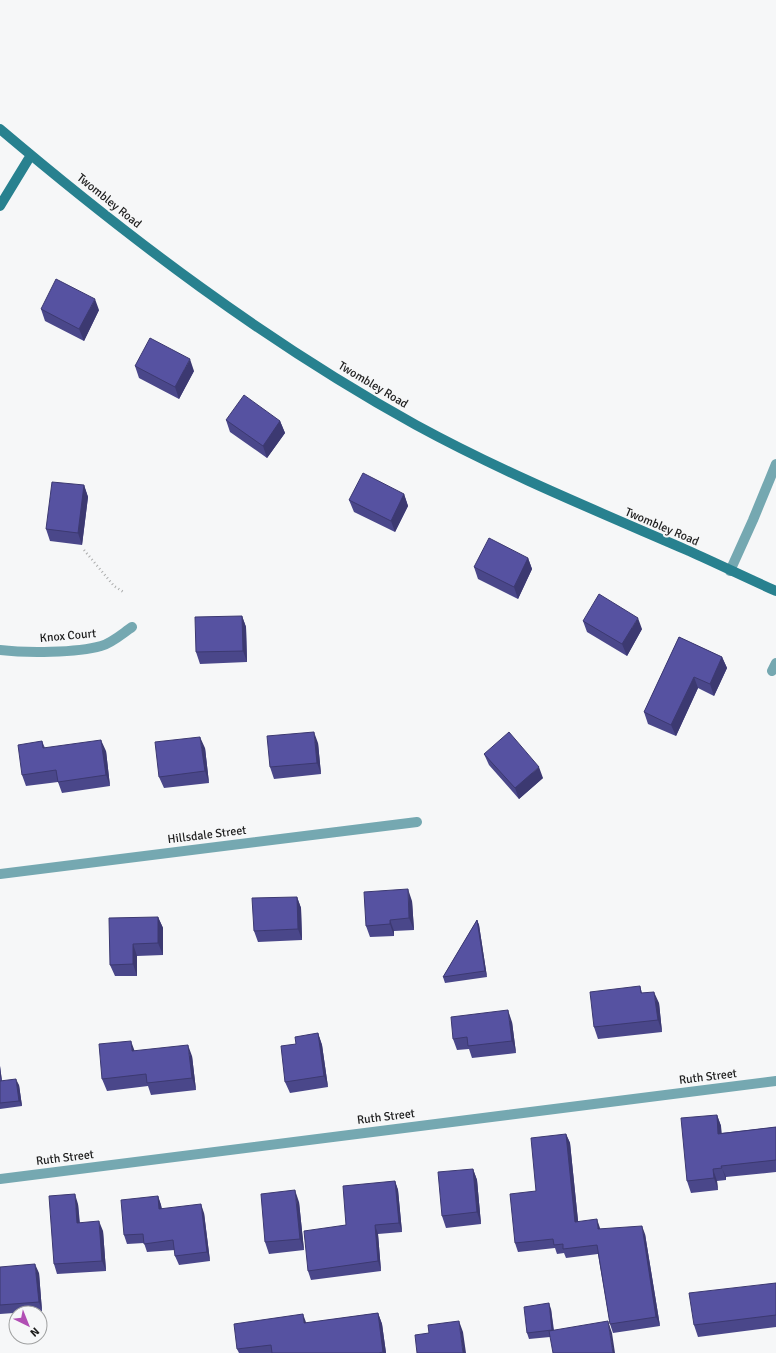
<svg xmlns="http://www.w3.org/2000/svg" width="776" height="1353" viewBox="0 0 776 1353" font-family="Signika,sans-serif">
  <rect width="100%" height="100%" fill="#f6f7f8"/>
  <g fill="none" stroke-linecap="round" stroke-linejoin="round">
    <path stroke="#abacac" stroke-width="2.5" stroke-dasharray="1 3" stroke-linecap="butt" d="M 84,550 L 114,586 L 125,593"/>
    <path stroke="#75a8b1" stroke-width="10" d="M 730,571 L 753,520 L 776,464
      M 772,671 L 776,663"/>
    <path stroke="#75a8b1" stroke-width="10" d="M 0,650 C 25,653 77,653 101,646 C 112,643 123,633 132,627
      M 0,874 L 417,822
      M 0,1179 L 776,1081"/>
    <path stroke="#28818f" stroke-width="10" d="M 0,129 C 130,239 266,342 416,425 C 504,473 597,511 689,551 C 718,564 747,578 776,591
      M 0,206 L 31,155"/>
  </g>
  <path fill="#4a478a" d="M 41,309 L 99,310 L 84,341 L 45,321 Z
    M 135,366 L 194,371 L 179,399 L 139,378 Z
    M 226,420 L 280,421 L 285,433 L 267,458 L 230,432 Z
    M 84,485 L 88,497 L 82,545 L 50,541 L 46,529 Z
    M 404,494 L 408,506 L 395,532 L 354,512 L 349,500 Z
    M 528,558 L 532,569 L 518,599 L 478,579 L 474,567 Z
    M 242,616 L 246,627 L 247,662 L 200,664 L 196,652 Z
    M 583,621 L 642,629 L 627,656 L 587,632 Z
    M 679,637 L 722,657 L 727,668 L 714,696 L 698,688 L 676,736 L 648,724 L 644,712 Z
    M 42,741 L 45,748 L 106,751 L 110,786 L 62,793 L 58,782 L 26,786 L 22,775 Z
    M 318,743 L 321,774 L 274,779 L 270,767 Z
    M 205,748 L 209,783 L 164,788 L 159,777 Z
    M 484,754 L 543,778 L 519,799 L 489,765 Z
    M 297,897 L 301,908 L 302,940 L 258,942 L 254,931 Z
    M 412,901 L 414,930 L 394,931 L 394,936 L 370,937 L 366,926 Z
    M 158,917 L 163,928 L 163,955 L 137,956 L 137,976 L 115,976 L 110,965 Z
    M 477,920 L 479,925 L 487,977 L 445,983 L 443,977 Z
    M 640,986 L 642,993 L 659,1003 L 662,1032 L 598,1039 L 594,1027 Z
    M 512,1022 L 516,1053 L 472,1058 L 469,1049 L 457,1050 L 453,1039 Z
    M 318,1033 L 322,1045 L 328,1087 L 290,1093 L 285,1082 L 296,1044 Z
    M 134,1051 L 192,1056 L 196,1090 L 151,1095 L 148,1086 L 107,1091 L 102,1079 Z
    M 0,1066 L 2,1081 L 19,1085 L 22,1106 L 0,1109 Z
    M 717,1115 L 721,1126 L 721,1133 L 776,1127 L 776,1172 L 726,1177 L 726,1180 L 717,1181 L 718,1190 L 691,1193 L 687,1181 Z
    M 566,1134 L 570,1143 L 578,1221 L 600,1229 L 645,1234 L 660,1326 L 613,1333 L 610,1324 L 598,1254 L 566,1258 L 564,1253 L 557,1254 L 555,1248 L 518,1252 L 515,1243 L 536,1191 Z
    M 473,1169 L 477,1180 L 481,1224 L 446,1228 L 442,1216 Z
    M 395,1181 L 398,1190 L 402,1232 L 378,1234 L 381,1271 L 311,1280 L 308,1271 L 346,1225 Z
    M 158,1196 L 161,1205 L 162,1209 L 204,1213 L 210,1261 L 179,1265 L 175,1256 L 175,1250 L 147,1252 L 144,1243 L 127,1244 L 124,1235 Z
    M 299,1202 L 304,1250 L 269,1254 L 265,1242 Z
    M 78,1204 L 80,1223 L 103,1231 L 106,1271 L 57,1274 L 54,1264 Z
    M 0,1267 L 39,1273 L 42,1311 L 0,1314 Z
    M 776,1283 L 776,1327 L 698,1337 L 694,1325 Z
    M 551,1309 L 554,1330 L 612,1333 L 550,1337 L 529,1339 L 527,1333 Z
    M 378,1313 L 382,1324 L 386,1353 L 239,1353 L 237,1349 L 306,1323 Z"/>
  <path fill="#3c3971" d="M 95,299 L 99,310 L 84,341 L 79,329 Z
    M 190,359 L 194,371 L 179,399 L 175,387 Z
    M 280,421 L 285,433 L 267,458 L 263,446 Z
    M 84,485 L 88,497 L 82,545 L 78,533 Z
    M 404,494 L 408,506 L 395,532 L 391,521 Z
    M 528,558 L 532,569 L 518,599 L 514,587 Z
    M 242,616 L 246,627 L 247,662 L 243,651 Z
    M 638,618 L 642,629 L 627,656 L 622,644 Z
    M 722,657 L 727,668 L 714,696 L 710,684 Z
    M 694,677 L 698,688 L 676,736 L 671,725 Z
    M 314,732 L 318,743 L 321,774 L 317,763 Z
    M 200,737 L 205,748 L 209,783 L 205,771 Z
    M 101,740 L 106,751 L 110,786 L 106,775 Z
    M 539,767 L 543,778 L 519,799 L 515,788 Z
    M 408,889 L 412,901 L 414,930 L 409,918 Z
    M 297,897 L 301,908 L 302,940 L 298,929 Z
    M 158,917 L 163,928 L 163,955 L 158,943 Z
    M 390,920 L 394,931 L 394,936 L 390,924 Z
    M 477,920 L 479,925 L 487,977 L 485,971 Z
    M 133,944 L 137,956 L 137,976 L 133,964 Z
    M 654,992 L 659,1003 L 662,1032 L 658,1020 Z
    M 508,1010 L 512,1022 L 516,1053 L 512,1041 Z
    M 318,1033 L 322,1045 L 328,1087 L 324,1076 Z
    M 131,1041 L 135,1052 L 132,1051 Z
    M 188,1045 L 192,1056 L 196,1090 L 192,1078 Z
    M 0,1066 L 2,1082 L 0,1076 Z
    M 16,1079 L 19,1085 L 22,1106 L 19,1101 Z
    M 717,1115 L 721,1126 L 723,1145 L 718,1134 Z
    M 566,1134 L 570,1143 L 579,1230 L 575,1222 Z
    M 721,1166 L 726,1177 L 726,1180 L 722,1168 Z
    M 473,1169 L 477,1180 L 481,1224 L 477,1212 Z
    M 713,1169 L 717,1181 L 718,1190 L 714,1178 Z
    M 395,1181 L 398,1190 L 402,1232 L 399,1223 Z
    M 295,1190 L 299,1202 L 304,1250 L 300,1239 Z
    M 75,1194 L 78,1204 L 80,1233 L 77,1223 Z
    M 158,1196 L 161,1205 L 163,1218 L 159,1209 Z
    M 201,1204 L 204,1213 L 210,1261 L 207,1252 Z
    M 597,1219 L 600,1228 L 601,1238 L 598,1229 Z
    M 99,1221 L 103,1231 L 106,1271 L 102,1261 Z
    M 375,1225 L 378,1234 L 381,1271 L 378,1261 Z
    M 642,1226 L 645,1234 L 660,1326 L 656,1317 Z
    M 35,1264 L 39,1273 L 42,1311 L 39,1302 Z
    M 549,1303 L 551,1309 L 554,1336 L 552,1330 Z
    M 378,1313 L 382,1324 L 386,1353 L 383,1353 L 383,1352 Z
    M 303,1314 L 307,1325 L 304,1323 Z
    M 459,1321 L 463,1332 L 466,1353 L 463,1353 Z
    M 608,1321 L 612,1333 L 615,1353 L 613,1353 Z"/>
  <path fill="#5652a1" stroke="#3c3971" d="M 56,279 L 95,299 L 79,329 L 41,309 Z
    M 150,338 L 190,359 L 175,387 L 135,366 Z
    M 244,395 L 280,421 L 263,446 L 226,420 Z
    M 363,473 L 404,494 L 391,521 L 349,500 Z
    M 52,482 L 84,485 L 78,533 L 46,529 Z
    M 489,538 L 528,558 L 514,587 L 474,567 Z
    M 599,594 L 638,618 L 622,644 L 583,621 Z
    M 242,616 L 243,651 L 196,652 L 195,617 Z
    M 679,637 L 722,657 L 710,684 L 694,677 L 671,725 L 644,712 Z
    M 314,732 L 317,763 L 270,767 L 267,736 Z
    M 509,732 L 539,767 L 515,788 L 484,754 Z
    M 200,737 L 205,771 L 159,777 L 155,742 Z
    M 101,740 L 106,775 L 58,782 L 56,770 L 22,775 L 18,745 L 42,741 L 43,748 Z
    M 408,889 L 409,918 L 390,920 L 390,924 L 366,926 L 364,892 Z
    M 297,897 L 298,929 L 254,931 L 252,898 Z
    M 158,917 L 158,943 L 133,944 L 133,964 L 110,965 L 109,918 Z
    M 477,920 L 485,971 L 443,977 Z
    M 640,986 L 641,993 L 654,992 L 658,1020 L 594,1027 L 590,992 Z
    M 508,1010 L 512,1041 L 468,1046 L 467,1037 L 453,1039 L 451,1017 Z
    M 318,1033 L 324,1076 L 285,1082 L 281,1046 L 296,1044 L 295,1037 Z
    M 131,1041 L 132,1051 L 188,1045 L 192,1078 L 147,1083 L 146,1074 L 102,1079 L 99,1044 Z
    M 16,1079 L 19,1101 L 0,1103 L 0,1081 Z
    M 717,1115 L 718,1134 L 776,1127 L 776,1160 L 721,1166 L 722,1168 L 713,1169 L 714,1178 L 687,1181 L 681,1118 Z
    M 566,1134 L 575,1222 L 597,1219 L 598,1229 L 642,1226 L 656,1317 L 610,1324 L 597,1245 L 563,1249 L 563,1244 L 554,1245 L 553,1239 L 515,1243 L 510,1194 L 536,1191 L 531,1138 Z
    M 473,1169 L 477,1212 L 442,1216 L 438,1172 Z
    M 395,1181 L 399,1223 L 375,1225 L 378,1261 L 308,1271 L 304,1231 L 346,1225 L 343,1186 Z
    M 295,1190 L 300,1239 L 265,1242 L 261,1194 Z
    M 75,1194 L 77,1223 L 99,1221 L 102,1261 L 54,1264 L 49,1196 Z
    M 158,1196 L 159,1209 L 201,1204 L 207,1252 L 175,1256 L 173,1240 L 144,1244 L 143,1234 L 124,1235 L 121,1200 Z
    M 35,1264 L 39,1302 L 0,1305 L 0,1267 Z
    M 776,1283 L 776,1315 L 694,1325 L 689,1293 Z
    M 549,1303 L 552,1330 L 527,1333 L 524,1307 Z
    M 378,1313 L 383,1352 L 379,1353 L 272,1353 L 271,1345 L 237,1349 L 234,1324 L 303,1314 L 304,1323 Z
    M 459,1321 L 463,1353 L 417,1353 L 415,1335 L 429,1333 L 428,1325 Z
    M 608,1321 L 613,1353 L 553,1353 L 549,1331 Z"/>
  <g text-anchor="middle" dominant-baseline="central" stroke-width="4" stroke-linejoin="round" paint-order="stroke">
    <g font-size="12" fill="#1d1d1d" stroke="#f6f7f8">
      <text transform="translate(109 201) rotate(39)">Twombley Road</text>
      <text transform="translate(373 385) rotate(31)">Twombley Road</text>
      <text transform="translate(662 527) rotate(23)">Twombley Road</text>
      <text transform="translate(68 636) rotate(-5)">Knox Court</text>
      <text transform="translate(207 835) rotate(-7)">Hillsdale Street</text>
      <text transform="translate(708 1077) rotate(-7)">Ruth Street</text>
      <text transform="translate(386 1117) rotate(-7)">Ruth Street</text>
      <text transform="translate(65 1158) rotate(-7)">Ruth Street</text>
    </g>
  </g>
  <g transform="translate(28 1325) rotate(137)"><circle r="19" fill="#f6f7f8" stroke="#9fa0a0"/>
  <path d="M0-3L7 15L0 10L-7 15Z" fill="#b14eb4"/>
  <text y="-6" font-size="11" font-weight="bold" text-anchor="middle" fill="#1d1d1d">N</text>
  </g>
</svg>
